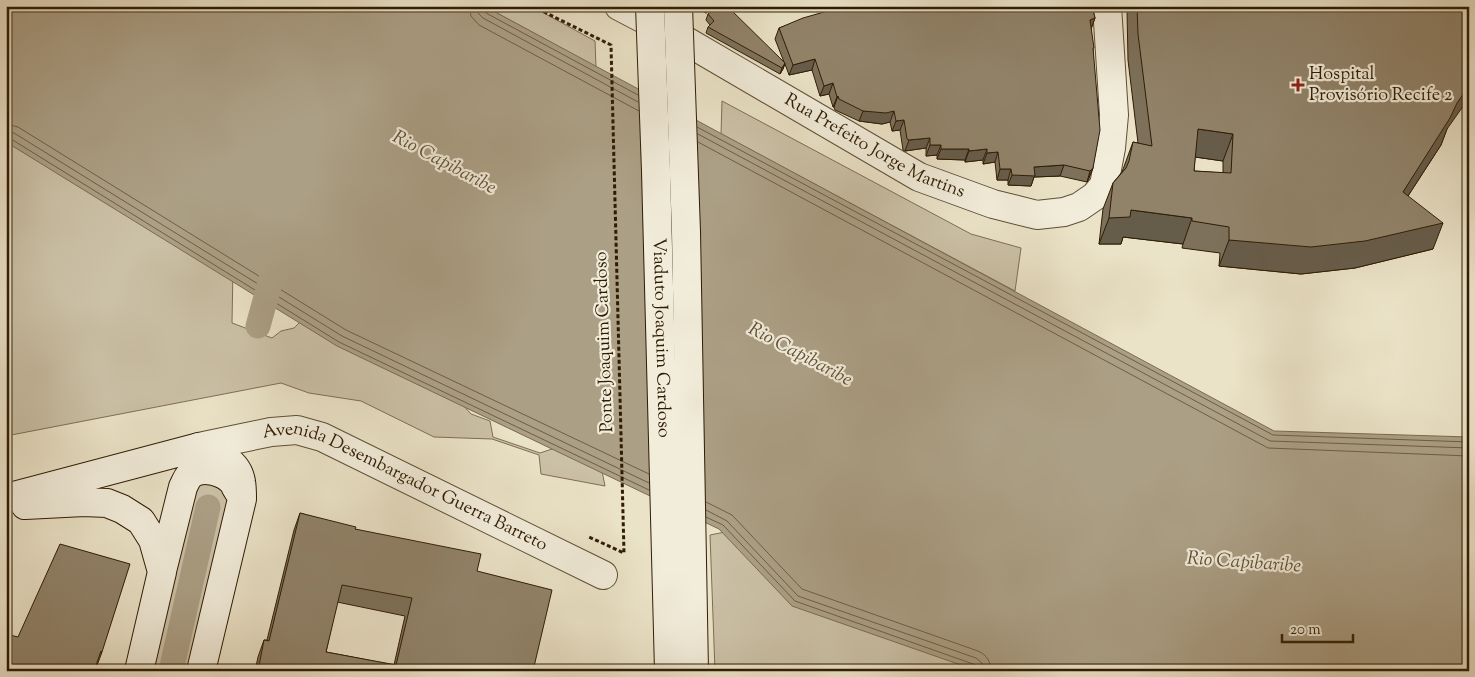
<svg xmlns="http://www.w3.org/2000/svg" width="1475" height="677" viewBox="0 0 1475 677" font-family="'Sorts Mill Goudy',serif">
  <rect width="100%" height="100%" fill="#ebe3c8"/>
  <filter id="stains"><feTurbulence type="fractalNoise" baseFrequency=".004" numOctaves="4"/><feColorMatrix values="0 0 0 0 .2 0 0 0 0 .09 0 0 0 0 .02 0 0 0 .5 -.17"/></filter>
  <radialGradient id="worn" r=".72"><stop offset=".6" stop-color="#630" stop-opacity="0"/><stop offset="1" stop-color="#630" stop-opacity=".3"/></radialGradient>
  <path fill="#cbc1a7" stroke="#7d6e56" d="M 484,6 L 531,6 L 595,41 L 596,67 Z
    M 722,101 L 971,234 L 1021,248 L 1015,291 L 721,134 Z
    M 6,122 L 233,268 L 232,323 L 272,338 L 281,331 L 294,328 L 303,319 L 454,395 L 471,414 L 490,421 L 493,437 L 540,453 L 561,446 L 601,466 L 605,486 L 541,474 L 539,455 L 492,439 L 434,437 L 361,401 L 309,393 L 281,383 L 6,436 Z
    M 207,481 L 222,489 L 233,500 L 194,671 L 146,671 L 196,484 Z
    M 730,531 L 1023,671 L 715,671 L 710,535 Z"/>
  <path fill="#ab9f85" stroke="#796b51" d="M 6,6 L 484,6 L 1274,431 L 1469,437 L 1469,671 L 978,671 L 792,606 L 719,529 L 337,346 L 6,142 Z"/>
  <g fill="none" stroke-linecap="round" stroke-linejoin="round">
    <path stroke="#6d5e44" stroke-width="1" d="M 469,6 L 471,16 L 479,25 L 639,111
      M 477,6 L 478,13 L 483,18 L 638,102
      M 483,6 L 483,10 L 486,13 L 638,95
      M 6,124 L 18,127 L 346,330 L 649,474
      M 697,127 L 1273,435 L 1469,442
      M 6,132 L 14,133 L 342,336 L 649,483
      M 698,134 L 1270,441 L 1469,448
      M 6,138 L 11,139 L 339,342 L 649,490
      M 698,142 L 1268,448 L 1469,456
      M 706,502 L 732,515 L 802,589 L 978,651 C 987,655 991,662 991,671
      M 706,510 L 727,521 L 798,596 L 976,658 L 982,663 L 983,671
      M 706,517 L 723,525 L 795,601 L 973,664 L 976,666 L 977,671"/>
    <path stroke="#ab9f85" stroke-width="25" d="M 258,326 L 274,268
      M 171,671 L 208,507"/>
    <defs>
      <g id="street">
        <path id="s1" d="M 619,6 L 686,41 L 919,177 L 993,204 L 1037,215 L 1064,212 L 1079,207 L 1095,196 L 1104,185 L 1111,148 L 1114,115 L 1107,6"/>
        <path id="s2" d="M 199,447 L 271,432 L 297,430 L 322,437 L 603,575"/>
      </g>
      <path id="secondary" d="M 6,498 L 199,447 C 217,453 238,461 241,482 C 242,487 242,493 242,499 L 201,671
        M 25,505 L 84,502 L 107,503 L 122,509 L 141,521 L 153,540 L 162,572 L 139,671
        M 162,571 L 183,487 C 185,483 187,478 189,476 C 201,464 225,472 234,483 C 235,486 236,488 238,491"/>
    </defs>
    <use href="#street" stroke="#5e4e35" stroke-width="30"/>
    <use href="#secondary" stroke="#2f1c04" stroke-width="30"/>
    <path stroke="#2f1c04" stroke-width="3" stroke-dasharray="4 2.5" stroke-linecap="butt" d="M 532,6 L 611,45 L 624,553 L 589,537
      M 705,13 L 710,6"/>
    <use href="#street" stroke="#f2eddb" stroke-width="28"/>
    <use href="#secondary" stroke="#f2eddb" stroke-width="28"/>
    <defs>
      <g id="secondary-bridge">
        <path id="s3" d="M 650,6 L 656,171 L 669,671"/>
        <path d="M 678,6 L 686,232 L 694,671"/>
      </g>
    </defs>
    <use href="#secondary-bridge" stroke="#2f1c04" stroke-width="30" stroke-linecap="butt"/>
    <use href="#secondary-bridge" stroke="#f2eddb" stroke-width="28"/>
  </g>
  <path fill="#7d715b" stroke="#2f1c04" fill-rule="evenodd" d="M 842,6 L 1092,6 L 1095,18 L 1091,29 L 1093,50 L 1093,168 L 1089,178 L 1087,182 L 1060,176 L 1034,177 L 1031,186 L 1008,185 L 1008,180 L 997,180 L 995,162 L 983,164 L 983,160 L 965,162 L 965,160 L 937,159 L 937,155 L 926,156 L 926,148 L 905,151 L 903,150 L 900,130 L 892,131 L 890,122 L 882,124 L 859,121 L 835,110 L 834,107 L 833,107 L 829,94 L 820,96 L 812,70 L 789,75 L 785,64 L 783,69 L 780,74 L 706,33 L 708,27 L 710,25 L 706,20 L 708,14 L 784,62 L 775,39 L 779,28 L 842,7 Z
    M 1128,6 L 1469,6 L 1447,129 L 1441,145 L 1408,196 L 1433,249 L 1355,268 L 1301,274 L 1219,266 L 1220,253 L 1182,248 L 1183,244 L 1123,237 L 1121,244 L 1099,244 L 1103,209 L 1113,183 L 1122,172 L 1133,142 L 1138,143 L 1128,60 L 1127,10 ZM 1195,157 L 1223,161 L 1223,173 L 1194,171 Z
    M 300,513 L 355,529 L 477,571 L 533,671 L 255,671 L 258,657 L 264,640 L 267,640 L 294,530 ZM 337,602 L 405,616 L 394,665 L 326,652 Z
    M 18,637 L 102,652 L 95,671 L 6,671 Z"/>
  <path fill="#665c4a" stroke="#2f1c04" d="M 1095,18 L 1091,29 L 1090,20 Z
    M 815,59 L 812,70 L 789,75 L 793,65 Z
    M 785,63 L 783,69 L 780,74 L 782,68 Z
    M 833,83 L 829,94 L 820,96 L 824,86 Z
    M 1469,86 L 1469,98 L 1447,129 L 1441,145 L 1393,219 L 1403,192 L 1457,103 Z
    M 838,96 L 834,107 L 833,107 L 837,97 Z
    M 863,111 L 894,111 L 890,122 L 882,124 L 859,121 Z
    M 904,120 L 900,130 L 892,131 L 896,121 Z
    M 1198,129 L 1233,134 L 1223,161 L 1188,156 Z
    M 930,138 L 926,148 L 905,151 L 909,140 Z
    M 930,145 L 941,145 L 937,155 L 926,156 Z
    M 941,149 L 969,149 L 965,160 L 937,159 Z
    M 987,149 L 983,160 L 965,162 L 969,151 Z
    M 998,152 L 995,162 L 983,164 L 987,153 Z
    M 1064,165 L 1060,176 L 1034,177 L 1031,186 L 1008,185 L 1012,175 L 1034,167 Z
    M 1093,168 L 1089,178 L 1087,182 L 1090,171 Z
    M 1000,169 L 1011,169 L 1008,180 L 997,180 Z
    M 1131,210 L 1192,218 L 1183,244 L 1123,237 L 1121,244 L 1099,244 L 1109,218 Z
    M 1443,223 L 1433,249 L 1355,268 L 1301,274 L 1219,266 L 1229,240 Z"/>
  <path fill="#91836a" stroke="#2f1c04" fill-rule="evenodd" d="M 718,6 L 727,6 L 785,63 L 782,68 L 708,27 L 714,21 L 708,14 Z
    M 845,6 L 1092,6 L 1095,18 L 1090,20 L 1094,48 L 1093,48 L 1100,130 L 1093,168 L 1090,171 L 1064,165 L 1034,167 L 1035,176 L 1012,175 L 1011,169 L 1000,169 L 998,152 L 987,153 L 987,149 L 969,151 L 969,149 L 941,149 L 941,145 L 930,145 L 930,138 L 909,140 L 907,139 L 904,120 L 896,121 L 894,111 L 886,113 L 863,111 L 839,99 L 838,96 L 837,97 L 833,83 L 824,86 L 815,59 L 793,65 L 779,28 L 803,18 Z
    M 1137,6 L 1469,6 L 1469,86 L 1457,103 L 1450,118 L 1403,192 L 1443,223 L 1365,241 L 1311,247 L 1229,240 L 1229,227 L 1192,221 L 1192,218 L 1131,210 L 1130,217 L 1109,218 L 1113,183 L 1126,168 L 1129,161 L 1133,142 L 1152,146 L 1138,34 ZM 1198,129 L 1233,134 L 1231,173 L 1194,171 Z
    M 300,513 L 356,527 L 355,529 L 481,554 L 477,571 L 552,590 L 533,671 L 258,671 L 264,640 L 269,641 ZM 342,585 L 412,598 L 396,665 L 326,652 Z
    M 60,544 L 130,564 L 102,652 L 101,651 L 94,671 L 6,671 L 6,634 L 18,637 Z"/>
  <path fill="#8f2418" stroke="#f2eddb" stroke-width="2" d="M1295.5 77.5h5v5h5v5h-5v5h-5v-5h-5v-5h5z"/>
  <g text-anchor="middle" dominant-baseline="central" stroke-width="4.5" stroke-linejoin="round" paint-order="stroke">
    <g font-size="18" fill="#2f1c04" stroke="#f2eddb" text-anchor="start">
      <text x="1309" y="75">Hospital<tspan x="1309" dy="21">Provisório Recife 2</tspan></text>
    </g>
    <g font-size="18" fill="#2f1c04" stroke="#f2eddb">
      <text stroke="none"><textPath href="#s1" startOffset="292">Rua Prefeito Jorge Martins</textPath></text>
      <text stroke="none"><textPath href="#s3" startOffset="332">Viaduto Joaquim Cardoso</textPath></text>
      <text transform="translate(605 342) rotate(-92)">Ponte Joaquim Cardoso</text>
      <text stroke="none"><textPath href="#s2" startOffset="220">Avenida Desembargador Guerra Barreto</textPath></text>
    </g>
    <g font-size="19" font-style="italic" fill="#615038" stroke="#f2eddb">
      <text transform="translate(444 163) rotate(28)">Rio Capibaribe</text>
      <text transform="translate(800 355) rotate(28)">Rio Capibaribe</text>
      <text transform="translate(1244 563) rotate(4)">Rio Capibaribe</text>
    </g>
  </g>
  <rect width="1475" height="677" fill="none" stroke="#ebe3c8" stroke-width="25"/>
  <rect x="8" y="8" width="1460" height="662" fill="none" stroke="#2f1c04" stroke-width="2.5"/>
  <rect x="12" y="12" width="1450" height="652" fill="none" stroke="#2f1c04"/>
  <path d="M1282 634v8h71v-8" fill="none" stroke="#2f1c04" stroke-width="2.5"/>
  <text x="1290" y="634" font-size="15" fill="#2f1c04" stroke="#f2eddb" stroke-width="4" paint-order="stroke">20 m</text>
  <rect width="100%" height="100%" filter="url(#stains)"/>
  <rect width="100%" height="100%" fill="url(#worn)"/>
</svg>
